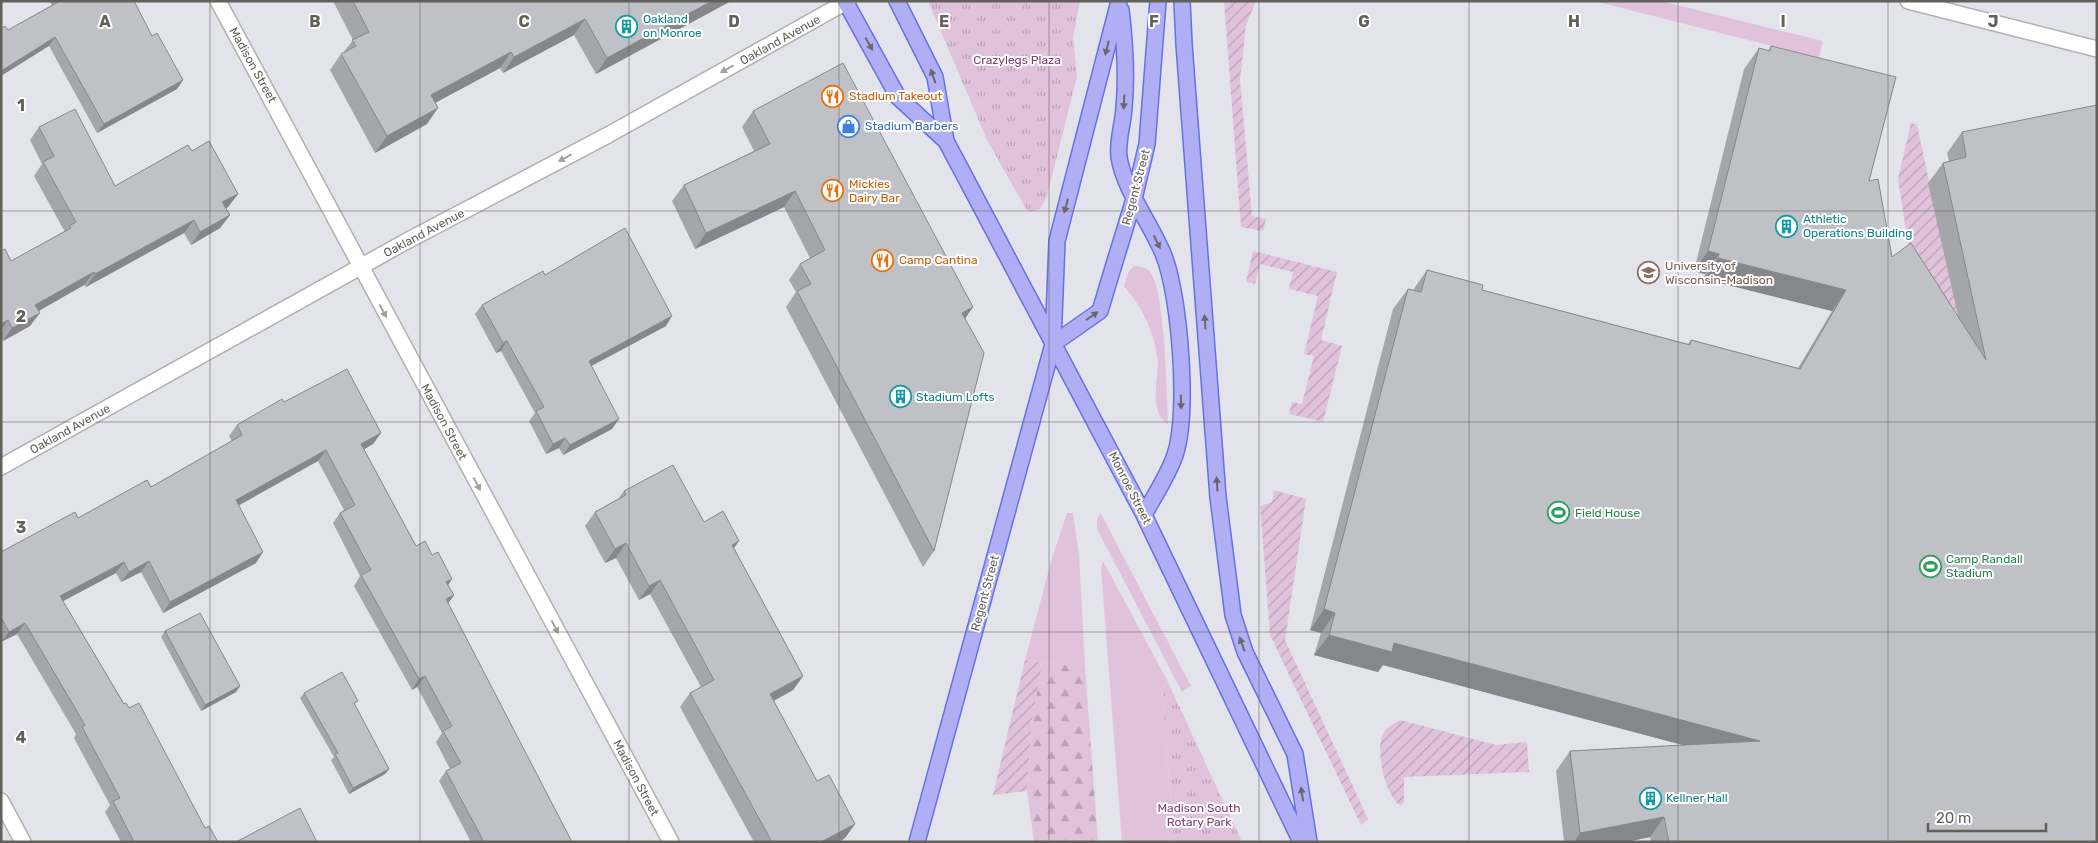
<svg xmlns="http://www.w3.org/2000/svg" width="2098" height="843" viewBox="0 0 2098 843" font-family="Rubik,sans-serif">
  <defs>
    <pattern id="forest-firs" width="22" height="20" patternUnits="userSpaceOnUse" patternTransform="scale(1.25)"><rect width="22" height="20" fill="#e1c2db"/><path d="M5 1l3.5 6h-7zM16 11l3.5 6h-7z" fill="#baa1b5"/></pattern>
    <pattern id="park-tufts" width="24" height="20" patternUnits="userSpaceOnUse" patternTransform="scale(1.25)"><rect width="24" height="20" fill="#e1c2db"/><path d="M3 7l-1-3M5 7V3M7 7l1-3M15 17l-1-3M17 17v-4M19 17l1-3" fill="none" stroke="#baa1b5"/></pattern>
    <pattern id="garden-furrows" width="10" height="10" patternUnits="userSpaceOnUse" patternTransform="scale(1.25)"><rect width="10" height="10" fill="#e1c2db"/><path d="M-1 1l2-2M0 10L10 0M9 11l2-2" fill="none" stroke="#baa1b5"/></pattern>
  </defs>
  <rect width="100%" height="100%" fill="#e3e3ec"/>
  <path fill="#e1c2db" d="M 1594,1 L 1661,1 L 1823,41 L 1819,58 Z
    M 1134,266 C 1140,266 1147,267 1151,273 C 1165,294 1167,394 1168,424 C 1146,410 1161,374 1157,355 C 1153,329 1141,306 1124,286 L 1129,271 Z
    M 1067,513 L 1073,513 L 1079,554 L 1085,667 L 1025,660 L 1052,558 Z
    M 1101,514 L 1191,686 L 1182,692 L 1097,529 L 1097,518 Z
    M 1103,561 L 1167,680 L 1162,690 L 1174,842 L 1122,842 L 1101,568 Z"/>
  <path fill="url(#forest-firs)" d="M 1042,662 L 1085,667 L 1098,842 L 1034,842 L 1027,791 L 1031,728 Z"/>
  <path fill="url(#park-tufts)" d="M 928,1 L 1080,1 L 1073,38 L 1077,76 L 1047,196 L 1040,209 L 1030,212 L 1026,209 L 987,140 Z
    M 1167,680 L 1242,842 L 1174,842 L 1162,690 Z"/>
  <path fill="url(#garden-furrows)" d="M 1224,1 L 1256,1 L 1246,25 L 1240,80 L 1252,216 L 1266,219 L 1263,231 L 1241,227 Z
    M 1911,123 L 1917,125 L 1957,312 L 1934,321 L 1916,294 L 1898,179 Z
    M 1253,251 L 1337,272 L 1321,340 L 1342,346 L 1323,422 L 1289,414 L 1292,402 L 1302,404 L 1314,356 L 1304,354 L 1318,296 L 1289,289 L 1293,272 L 1260,264 L 1255,284 L 1246,282 Z
    M 1274,490 L 1306,499 L 1285,640 L 1368,819 L 1361,825 L 1270,635 L 1260,506 L 1272,502 Z
    M 1025,660 L 1042,662 L 1031,728 L 1027,791 L 993,795 Z
    M 1400,720 L 1496,745 L 1527,742 L 1529,772 L 1404,777 L 1404,801 L 1401,806 C 1385,797 1374,748 1384,732 C 1388,726 1394,724 1400,720 Z"/>
  <g fill="none" stroke-linecap="round" stroke-linejoin="round">
    <defs>
      <path id="minor" d="M 218,1 L 671,842
        M 1908,1 L 2097,49
        M 1,467 L 405,242 L 608,135 L 848,1
        M 1,801 L 23,842"/>
      <path id="major" d="M 845,1 L 898,97 L 946,141
        M 897,1 L 935,77 L 946,141 L 1144,515 L 1301,842
        M 1182,1 L 1184,44 L 1218,497 L 1233,615 L 1245,652 L 1295,754 L 1309,842
        M 1121,10 C 1125,43 1127,75 1124,108 C 1123,124 1117,141 1119,157 C 1124,190 1152,225 1164,256 C 1180,297 1189,414 1175,455 C 1168,476 1154,496 1144,515
        M 1053,344 L 1100,311 L 1109,281 L 1134,199 L 1147,144 L 1158,1
        M 917,842 L 1053,344 L 1057,241 L 1119,1"/>
    </defs>
    <use href="#minor" stroke="#b1b1ac" stroke-width="18"/>
    <use href="#major" stroke="#6772e0" stroke-width="18"/>
    <use href="#minor" stroke="#fff" stroke-width="15"/>
    <use href="#major" stroke="#b0aef5" stroke-width="15"/>
  </g>
  <path fill="#a4a6ab" d="M 50,1 L 134,1 L 152,36 L 183,80 L 177,89 L 97,133 L 49,46 L 8,30 L 52,6 Z
    M 333,1 L 731,1 L 596,74 L 574,35 L 503,73 L 500,68 L 435,103 L 427,124 L 375,153 L 330,70 L 341,54 L 343,53 L 353,40 Z
    M 1771,46 L 1869,181 L 1892,257 L 1958,316 L 1928,183 L 1943,163 L 1949,161 L 1947,153 L 1962,132 L 2097,842 L 1651,842 L 1650,837 L 1626,842 L 1564,842 L 1556,771 L 1570,751 L 1684,745 L 1383,665 L 1378,672 L 1314,655 L 1321,633 L 1310,630 L 1393,309 L 1408,289 L 1413,290 L 1427,270 L 1482,290 L 1688,344 L 1691,340 L 1798,368 L 1832,311 L 1704,279 L 1705,274 L 1694,271 L 1744,69 L 1759,48 L 1768,51 Z
    M 753,111 L 973,307 L 965,318 L 934,551 L 923,567 L 786,307 L 796,292 L 789,280 L 800,264 L 810,258 L 784,207 L 695,249 L 672,201 L 684,185 L 754,151 L 742,127 Z
    M 39,127 L 115,186 L 192,151 L 238,194 L 228,207 L 226,208 L 230,215 L 220,228 L 191,245 L 184,233 L 86,287 L 84,285 L 39,311 L 30,326 L 3,341 L 1,337 L 1,251 L 11,261 L 65,232 L 34,176 L 42,164 L 30,140 Z
    M 482,305 L 666,326 L 591,366 L 612,429 L 563,455 L 559,448 L 546,454 L 529,421 L 535,413 L 501,351 L 496,353 L 475,314 Z
    M 284,402 L 381,433 L 373,444 L 364,449 L 416,546 L 448,585 L 454,595 L 448,604 L 572,842 L 471,842 L 439,781 L 446,771 L 450,769 L 436,742 L 442,733 L 417,687 L 412,690 L 354,586 L 360,576 L 333,523 L 340,513 L 344,510 L 318,461 L 238,506 L 256,563 L 163,613 L 141,572 L 121,582 L 116,573 L 63,601 L 124,704 L 205,828 L 218,842 L 121,842 L 105,812 L 110,805 L 74,738 L 76,734 L 17,634 L 1,642 L 1,552 L 151,487 L 232,441 L 229,436 L 237,425 Z
    M 624,491 L 704,522 L 734,548 L 803,676 L 793,690 L 774,701 L 817,781 L 855,824 L 845,838 L 839,842 L 754,842 L 680,707 L 690,693 L 701,687 L 650,594 L 639,600 L 616,558 L 605,563 L 585,526 L 595,512 L 618,499 Z
    M 165,631 L 240,686 L 236,692 L 201,711 L 161,637 Z
    M 304,693 L 389,769 L 385,774 L 349,794 L 331,760 L 334,757 L 300,698 Z"/>
  <path fill="#86878b" d="M 712,1 L 731,1 L 596,74 L 607,58 Z
    M 585,19 L 574,35 L 503,73 L 514,57 Z
    M 55,37 L 49,46 L 1,76 L 1,71 Z
    M 511,52 L 500,68 L 420,111 L 431,95 Z
    M 183,80 L 177,89 L 97,133 L 104,124 Z
    M 438,108 L 427,124 L 375,153 L 387,136 Z
    M 795,191 L 784,207 L 695,249 L 706,233 Z
    M 238,194 L 228,207 L 213,215 L 222,202 Z
    M 230,215 L 220,228 L 191,245 L 200,232 Z
    M 194,220 L 184,233 L 86,287 L 95,274 Z
    M 1708,251 L 1719,254 L 1705,274 L 1694,271 Z
    M 1718,258 L 1846,290 L 1832,311 L 1704,279 Z
    M 94,272 L 84,285 L 26,318 L 35,305 Z
    M 973,307 L 962,323 L 962,313 Z
    M 40,313 L 30,326 L 3,341 L 12,328 Z
    M 672,316 L 666,326 L 582,371 L 589,361 Z
    M 8,320 L 1,330 L 1,324 Z
    M 507,341 L 501,351 L 496,353 L 503,343 Z
    M 619,419 L 612,429 L 563,455 L 570,445 Z
    M 381,433 L 373,444 L 354,455 L 361,444 Z
    M 565,438 L 559,448 L 546,454 L 553,444 Z
    M 326,450 L 318,461 L 228,511 L 236,500 Z
    M 739,541 L 729,555 L 732,545 Z
    M 626,543 L 616,558 L 605,563 L 615,549 Z
    M 263,552 L 256,563 L 163,613 L 170,602 Z
    M 149,561 L 141,572 L 121,582 L 129,572 Z
    M 124,562 L 116,573 L 52,607 L 60,596 Z
    M 452,579 L 445,590 L 446,582 Z
    M 660,580 L 650,594 L 639,600 L 649,586 Z
    M 454,595 L 446,606 L 446,599 Z
    M 1324,609 L 1335,613 L 1321,633 L 1310,630 Z
    M 25,623 L 17,634 L 1,642 L 9,632 Z
    M 1329,635 L 1394,643 L 1760,741 L 1746,762 L 1383,665 L 1378,672 L 1314,655 Z
    M 425,676 L 417,687 L 412,690 L 419,679 Z
    M 803,676 L 793,690 L 760,708 L 770,694 Z
    M 240,686 L 236,692 L 201,711 L 205,705 Z
    M 389,769 L 385,774 L 349,794 L 353,788 Z
    M 1664,817 L 1650,837 L 1626,842 L 1574,842 L 1580,833 Z
    M 855,824 L 845,838 L 839,842 L 821,842 Z"/>
  <path fill="#bfc1c7" stroke="#86878b" d="M 60,1 L 134,1 L 152,36 L 157,33 L 183,80 L 104,124 L 55,37 L 1,71 L 1,29 L 5,26 L 8,30 Z
    M 353,1 L 712,1 L 607,58 L 585,19 L 514,57 L 511,52 L 431,95 L 438,108 L 387,136 L 341,54 L 356,46 L 352,40 L 369,32 Z
    M 1771,46 L 1896,77 L 1869,181 L 1878,179 L 1892,257 L 1911,243 L 1986,360 L 1943,163 L 1966,157 L 1962,132 L 2097,105 L 2097,842 L 1669,842 L 1664,817 L 1580,833 L 1570,751 L 1760,741 L 1394,643 L 1392,652 L 1329,635 L 1335,613 L 1324,609 L 1408,289 L 1421,292 L 1427,270 L 1483,285 L 1482,290 L 1690,345 L 1691,340 L 1800,369 L 1846,290 L 1718,258 L 1719,254 L 1708,251 L 1759,48 L 1770,51 Z
    M 843,63 L 973,307 L 962,313 L 984,353 L 934,551 L 797,291 L 811,284 L 800,264 L 825,250 L 795,191 L 706,233 L 684,185 L 770,144 L 753,111 Z
    M 75,109 L 115,186 L 188,145 L 192,151 L 209,141 L 238,194 L 222,202 L 230,215 L 200,232 L 194,220 L 95,274 L 94,272 L 35,305 L 40,313 L 12,328 L 8,320 L 1,324 L 1,251 L 5,249 L 11,261 L 71,228 L 69,226 L 76,222 L 43,162 L 54,156 L 39,127 Z
    M 625,228 L 672,316 L 589,361 L 619,419 L 570,445 L 565,438 L 553,444 L 536,411 L 544,407 L 507,341 L 503,343 L 482,305 L 543,271 L 545,275 Z
    M 347,369 L 381,433 L 361,444 L 416,546 L 425,541 L 432,555 L 438,552 L 452,579 L 446,582 L 454,595 L 446,599 L 572,842 L 484,842 L 446,771 L 461,763 L 443,731 L 452,726 L 425,676 L 419,679 L 361,575 L 371,570 L 340,513 L 355,505 L 326,450 L 236,500 L 263,552 L 170,602 L 149,561 L 129,572 L 124,562 L 60,596 L 124,704 L 126,703 L 129,708 L 139,703 L 205,828 L 209,826 L 218,842 L 134,842 L 113,801 L 120,798 L 82,727 L 85,725 L 25,623 L 9,632 L 1,617 L 1,552 L 75,512 L 78,518 L 147,480 L 151,487 L 242,435 L 237,425 L 282,399 L 284,402 Z
    M 673,465 L 704,522 L 723,511 L 739,541 L 732,545 L 803,676 L 770,694 L 817,781 L 829,775 L 855,824 L 821,842 L 772,842 L 690,693 L 714,680 L 660,580 L 649,586 L 626,543 L 615,549 L 595,512 L 626,495 L 624,491 Z
    M 200,613 L 240,686 L 205,705 L 165,631 Z
    M 342,672 L 358,701 L 354,703 L 389,769 L 353,788 L 335,754 L 338,753 L 304,693 Z
    M 300,808 L 317,842 L 236,842 Z"/>
  <defs><path id="oneway-solid" d="M-6-.8H1V-3.2L6.5 0L1 3.2V.8H-6Z" transform="scale(1.25)"/></defs>
  <g fill="#6a686a">
    <use href="#oneway-solid" transform="translate(869 44) rotate(61)"/>
    <use href="#oneway-solid" transform="translate(1107 48) rotate(104)"/>
    <use href="#oneway-solid" transform="translate(933 76) rotate(-109)"/>
    <use href="#oneway-solid" transform="translate(1124 102) rotate(93)"/>
    <use href="#oneway-solid" transform="translate(1066 206) rotate(105)"/>
    <use href="#oneway-solid" transform="translate(1157 242) rotate(64)"/>
    <use href="#oneway-solid" transform="translate(1092 316) rotate(-35)"/>
    <use href="#oneway-solid" transform="translate(1205 322) rotate(-94)"/>
    <use href="#oneway-solid" transform="translate(1181 402) rotate(89)"/>
    <use href="#oneway-solid" transform="translate(1217 484) rotate(-94)"/>
    <use href="#oneway-solid" transform="translate(1242 644) rotate(-110)"/>
    <use href="#oneway-solid" transform="translate(1302 794) rotate(-99)"/>
  </g>
  <g fill="#a1a09d">
    <use href="#oneway-solid" transform="translate(727 69) rotate(151)"/>
    <use href="#oneway-solid" transform="translate(565 158) rotate(152)"/>
    <use href="#oneway-solid" transform="translate(383 311) rotate(62)"/>
    <use href="#oneway-solid" transform="translate(477 484) rotate(62)"/>
    <use href="#oneway-solid" transform="translate(555 627) rotate(62)"/>
  </g>
  <path fill="none" stroke="#62605b" stroke-width="1" stroke-opacity="0.55" d="M 210,1 L 210,842M 420,1 L 420,842M 629,1 L 629,842M 839,1 L 839,842M 1049,1 L 1049,842M 1259,1 L 1259,842M 1469,1 L 1469,842M 1678,1 L 1678,842M 1888,1 L 1888,842M 1,211 L 2097,211M 1,422 L 2097,422M 1,632 L 2097,632"/>
  <defs>
    <symbol id="building-ring" viewBox="-11 -11 22 22"><circle r="9.5" fill="#fff" stroke="#0f9aa8" stroke-width="1.5"/><path d="M-4-6H4V6H1V3H-1V6H-4ZM-2.5-4.3h1.7v1.8h-1.7ZM.8-4.3h1.7v1.8H.8ZM-2.5-1h1.7V.8h-1.7ZM.8-1h1.7V.8H.8Z" fill="#0f9aa8"/></symbol>
    <symbol id="restaurant-ring" viewBox="-11 -11 22 22"><circle r="9.5" fill="#fff" stroke="#e8710a" stroke-width="1.5"/><path d="M-5-6h1v4h1v-4h1v4h1v-4h1v5L-1.5 .5V6h-2V.5L-5-1ZM5-6V6H3V1.5H1.5Q1.5-4 5-6Z" fill="#e8710a"/></symbol>
    <symbol id="shop-ring" viewBox="-11 -11 22 22"><circle r="9.5" fill="#fff" stroke="#3f7fe0" stroke-width="1.5"/><path d="M-5-2.5h2.3a2.7 3.5 0 0 1 5.4 0H5L5.5 6h-11ZM-1.5-2.5h3a1.5 2.3 0 0 0-3 0Z" fill="#3f7fe0"/></symbol>
    <symbol id="university-ring" viewBox="-11 -11 22 22"><circle r="9.5" fill="#fff" stroke="#8d6e63" stroke-width="1.5"/><path d="M0-5L7-2L0 1L-7-2ZM-4 1L0 2.5L4 1V4Q0 6-4 4Z" fill="#8d6e63"/></symbol>
    <symbol id="stadium-ring" viewBox="-11 -11 22 22"><circle r="9.5" fill="#fff" stroke="#2e9e5b" stroke-width="1.5"/><path d="M0-5a6.5 5 0 1 0 0 10a6.5 5 0 1 0 0-10ZM-3.5-1.8h7v3.6h-7Z" fill="#2e9e5b"/></symbol>
  </defs>
  <g fill-rule="evenodd">
    <use href="#building-ring" x="614" y="14" width="25" height="25"/>
    <use href="#restaurant-ring" x="820" y="84" width="25" height="25"/>
    <use href="#shop-ring" x="836" y="114" width="25" height="25"/>
    <use href="#restaurant-ring" x="820" y="178" width="25" height="25"/>
    <use href="#building-ring" x="1774" y="214" width="25" height="25"/>
    <use href="#restaurant-ring" x="870" y="248" width="25" height="25"/>
    <use href="#university-ring" x="1636" y="260" width="25" height="25"/>
    <use href="#building-ring" x="888" y="384" width="25" height="25"/>
    <use href="#stadium-ring" x="1546" y="500" width="25" height="25"/>
    <use href="#stadium-ring" x="1918" y="554" width="25" height="25"/>
    <use href="#building-ring" x="1638" y="786" width="25" height="25"/>
  </g>
  <g text-anchor="middle" dominant-baseline="central" stroke-width="4" stroke-linejoin="round" paint-order="stroke">
    <g font-size="12" fill="#0d838f" stroke="#fff" text-anchor="start">
      <text x="643" y="19">Oakland<tspan x="643" dy="14">on Monroe</tspan></text>
      <text x="1803" y="219">Athletic<tspan x="1803" dy="14">Operations Building</tspan></text>
      <text x="916" y="397">Stadium Lofts</text>
      <text x="1666" y="798">Kellner Hall</text>
    </g>
    <g font-size="12" fill="#62605b" stroke="#fff">
      <text transform="translate(780 40) rotate(-29)">Oakland Avenue</text>
      <text transform="translate(253 65) rotate(61)">Madison Street</text>
      <text transform="translate(1136 187) rotate(-75)">Regent Street</text>
      <text transform="translate(424 233) rotate(-28)">Oakland Avenue</text>
      <text transform="translate(444 422) rotate(62)">Madison Street</text>
      <text transform="translate(70 429) rotate(-29)">Oakland Avenue</text>
      <text transform="translate(1130 488) rotate(63)">Monroe Street</text>
      <text transform="translate(985 593) rotate(-75)">Regent Street</text>
      <text transform="translate(636 778) rotate(62)">Madison Street</text>
    </g>
    <g font-size="12" fill="#7e3e6f" stroke="#fff">
      <text x="1017" y="60">Crazylegs Plaza</text>
      <text x="1199" y="808">Madison South<tspan x="1199" dy="14">Rotary Park</tspan></text>
    </g>
    <g font-size="12" fill="#c56008" stroke="#fff" text-anchor="start">
      <text x="849" y="96">Stadium Takeout</text>
      <text x="849" y="184">Mickies<tspan x="849" dy="14">Dairy Bar</tspan></text>
      <text x="899" y="260">Camp Cantina</text>
    </g>
    <g font-size="12" fill="#366cbe" stroke="#fff" text-anchor="start">
      <text x="865" y="126">Stadium Barbers</text>
    </g>
    <g font-size="12" fill="#785e54" stroke="#fff" text-anchor="start">
      <text x="1665" y="266">University of<tspan x="1665" dy="14">Wisconsin-Madison</tspan></text>
    </g>
    <g font-size="12" fill="#27864d" stroke="#fff" text-anchor="start">
      <text x="1575" y="513">Field House</text>
      <text x="1946" y="559">Camp Randall<tspan x="1946" dy="14">Stadium</tspan></text>
    </g>
  </g>
  <g font-size="16" text-anchor="middle" font-weight="bold" fill="#62605b" stroke="#fff" stroke-width="4" stroke-linejoin="round" paint-order="stroke">
    <text x="105" y="27">A</text>
    <text x="315" y="27">B</text>
    <text x="524" y="27">C</text>
    <text x="734" y="27">D</text>
    <text x="944" y="27">E</text>
    <text x="1154" y="27">F</text>
    <text x="1364" y="27">G</text>
    <text x="1574" y="27">H</text>
    <text x="1783" y="27">I</text>
    <text x="1993" y="27">J</text>
    <text x="21" y="111">1</text>
    <text x="21" y="322">2</text>
    <text x="21" y="533">3</text>
    <text x="21" y="743">4</text>
  </g>
  <rect width="2098" height="843" fill="none" stroke="#62605b" stroke-width="5"/>
  <path d="M1928 823v8h118v-8" fill="none" stroke="#62605b" stroke-width="2.5"/>
  <text x="1936" y="823" font-size="15" fill="#62605b" stroke="#ffffff" stroke-width="4" paint-order="stroke">20 m</text>
</svg>
